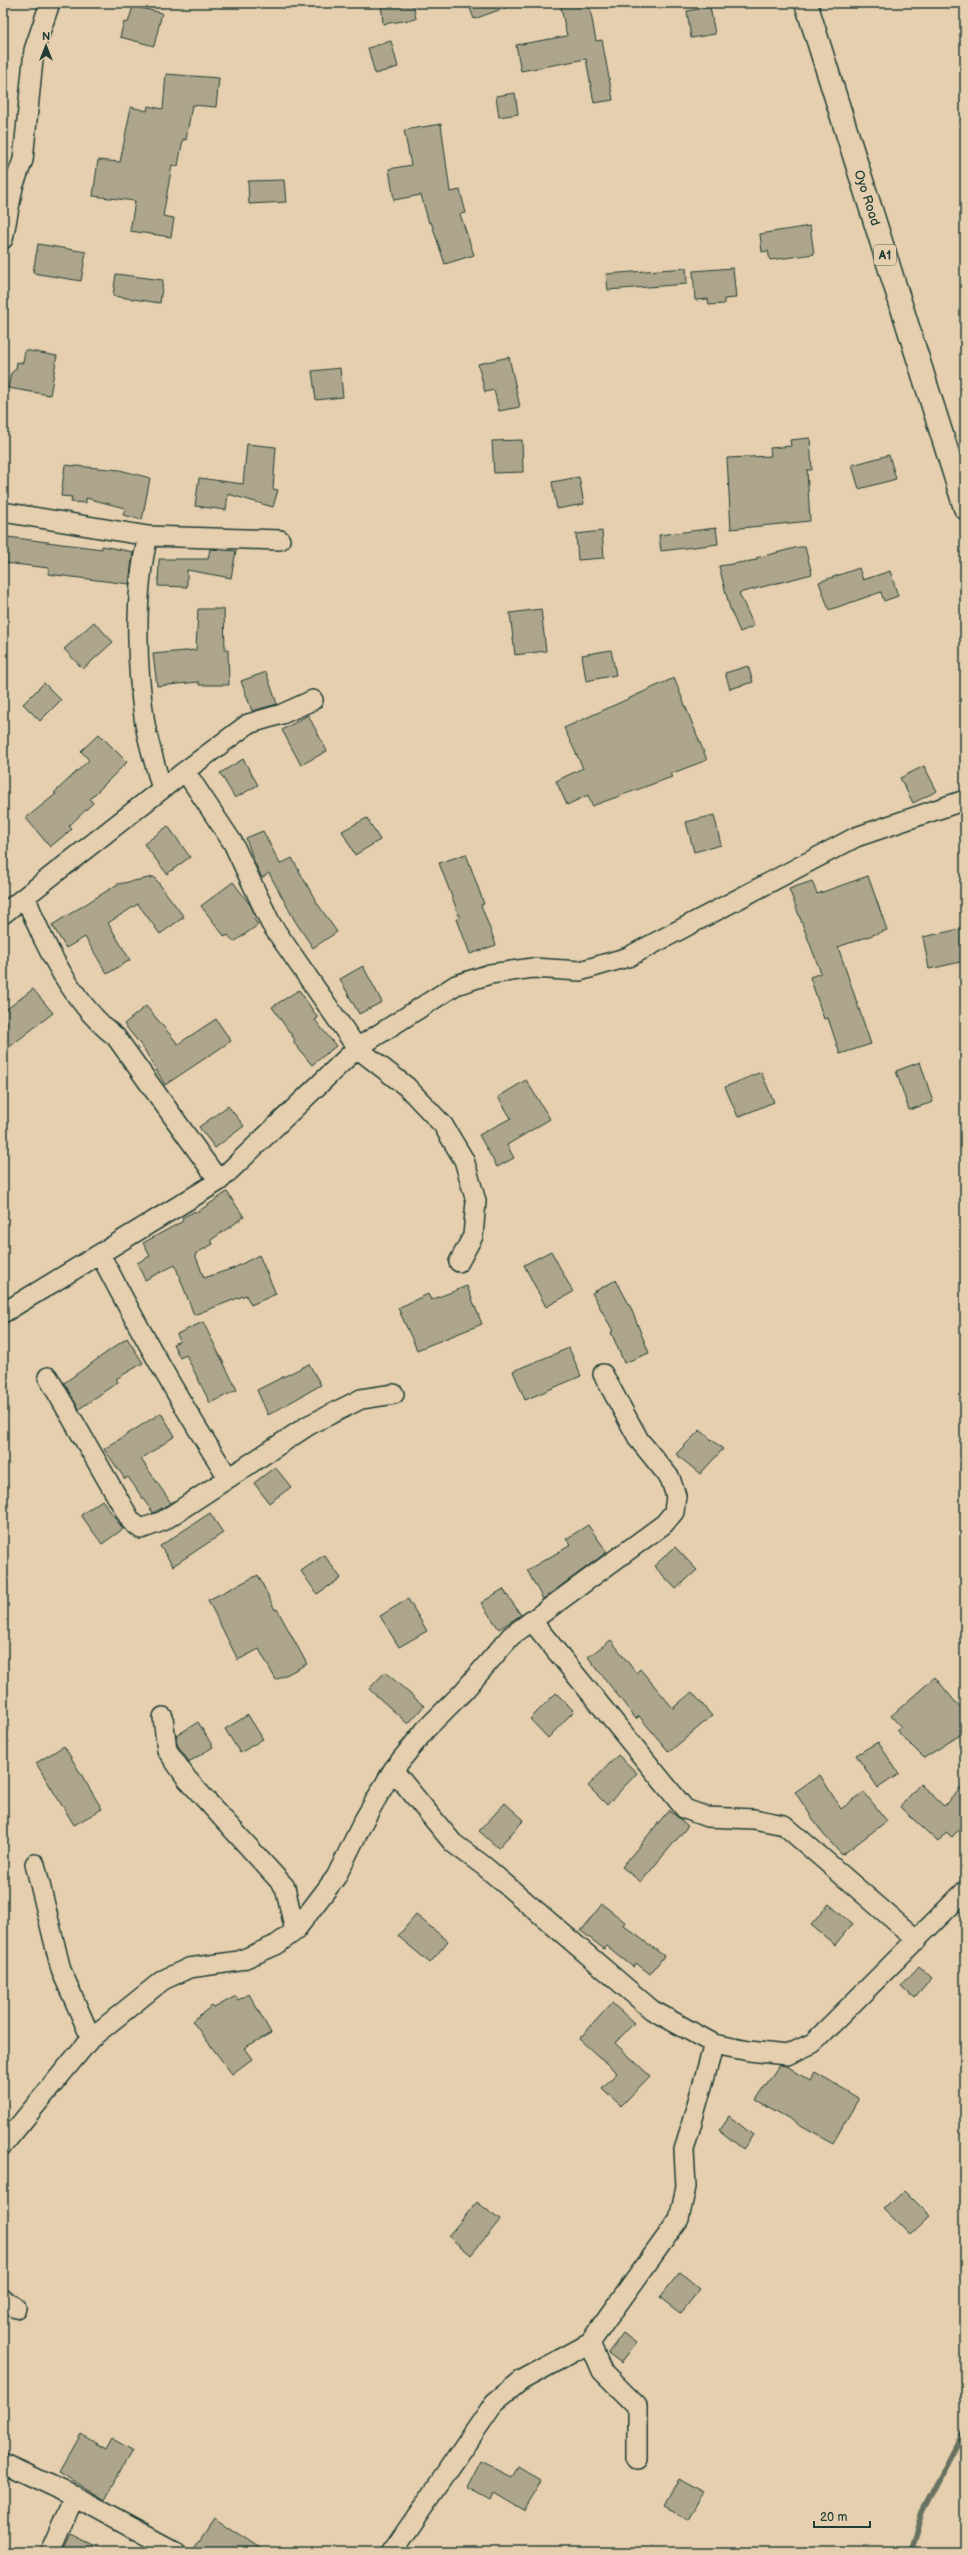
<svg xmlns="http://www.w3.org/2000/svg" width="968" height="2555" viewBox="0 0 968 2555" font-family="'Balsamiq Sans',sans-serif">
  <rect width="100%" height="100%" fill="#e5cfaf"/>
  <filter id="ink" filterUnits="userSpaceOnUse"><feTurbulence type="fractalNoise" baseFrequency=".025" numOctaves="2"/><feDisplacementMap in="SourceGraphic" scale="8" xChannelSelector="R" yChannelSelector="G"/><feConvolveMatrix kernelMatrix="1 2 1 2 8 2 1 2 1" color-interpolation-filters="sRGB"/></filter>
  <g filter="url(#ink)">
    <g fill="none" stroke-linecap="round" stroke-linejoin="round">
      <path stroke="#677260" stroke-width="5.5" d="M 910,2552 L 922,2512 L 965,2429"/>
    </g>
    <path fill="#aea68c" stroke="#1f3d34" d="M 381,3 L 413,3 L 416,19 L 383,24 Z
      M 468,3 L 512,3 L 513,5 L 474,19 Z
      M 560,3 L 589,3 L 596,41 L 602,40 L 613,100 L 594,103 L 586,59 L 521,71 L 516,45 L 567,36 Z
      M 133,6 L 162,13 L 154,46 L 120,37 L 124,22 L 128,23 Z
      M 710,7 L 715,34 L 691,38 L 687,11 Z
      M 391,41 L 398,67 L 375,74 L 368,48 Z
      M 166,74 L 219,78 L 216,107 L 192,105 L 186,140 L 183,139 L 178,166 L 172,165 L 163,216 L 174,218 L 171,237 L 130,231 L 135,201 L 93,196 L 98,160 L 120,162 L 131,107 L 147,111 L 148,106 L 163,109 Z
      M 515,93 L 518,114 L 499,117 L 496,96 Z
      M 441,124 L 450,192 L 460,190 L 466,213 L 460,214 L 474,255 L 445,264 L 431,222 L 429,223 L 421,195 L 394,200 L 389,169 L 411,165 L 404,130 Z
      M 284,180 L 286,202 L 249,204 L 248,181 Z
      M 810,226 L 814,254 L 770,260 L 768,251 L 762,252 L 760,234 Z
      M 38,244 L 86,252 L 81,281 L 33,273 Z
      M 686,268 L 687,284 L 608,290 L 606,274 Z
      M 733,268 L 736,298 L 724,299 L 724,304 L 709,305 L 708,299 L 695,300 L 693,271 Z
      M 116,274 L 163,280 L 160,303 L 113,296 Z
      M 25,350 L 57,356 L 50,395 L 8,388 L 11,373 L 16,369 L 17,362 L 23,363 Z
      M 509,357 L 520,407 L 499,411 L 494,390 L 485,392 L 478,364 Z
      M 340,368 L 343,397 L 316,400 L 312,371 Z
      M 810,438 L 812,470 L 807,470 L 810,521 L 731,529 L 727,458 L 771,456 L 770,448 L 791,446 L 790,440 Z
      M 522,440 L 523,472 L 494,473 L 492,441 Z
      M 247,444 L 276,447 L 273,489 L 278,490 L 273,507 L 228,494 L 226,510 L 195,506 L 199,478 L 243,484 Z
      M 889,455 L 896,479 L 859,489 L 852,465 Z
      M 65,465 L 120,470 L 150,478 L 142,520 L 123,515 L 125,508 L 86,498 L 86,503 L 71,502 L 72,497 L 61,496 Z
      M 579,477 L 584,504 L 557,509 L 552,482 Z
      M 716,528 L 718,544 L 661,551 L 659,535 Z
      M 602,531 L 604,558 L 578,560 L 576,534 Z
      M 8,537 L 102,549 L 102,546 L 133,552 L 129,584 L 48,574 L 49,568 L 5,563 Z
      M 799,547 L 805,547 L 812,574 L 739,593 L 754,626 L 740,632 L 730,609 L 719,566 L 757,560 L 756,558 Z
      M 210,549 L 236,551 L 231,578 L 187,570 L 187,587 L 158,586 L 159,559 L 208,559 Z
      M 859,568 L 863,580 L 890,571 L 898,596 L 884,601 L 881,592 L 829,610 L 819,582 Z
      M 198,609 L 224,609 L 225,650 L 228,650 L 229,685 L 199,685 L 199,682 L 157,686 L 153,654 L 196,650 Z
      M 541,609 L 546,651 L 515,655 L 510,613 Z
      M 94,622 L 113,642 L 83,669 L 64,649 Z
      M 611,650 L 616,675 L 586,681 L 582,655 Z
      M 748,666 L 753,682 L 730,689 L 725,673 Z
      M 266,672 L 277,704 L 252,711 L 241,681 Z
      M 674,678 L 707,760 L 670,774 L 672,777 L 592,806 L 588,795 L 567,805 L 556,781 L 583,768 L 564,728 Z
      M 44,683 L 61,700 L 40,721 L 23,704 Z
      M 308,715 L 327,751 L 301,765 L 282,730 Z
      M 99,734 L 127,762 L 90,799 L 93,803 L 69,826 L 72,829 L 50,847 L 26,818 L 56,794 L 54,793 L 89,760 L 81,751 Z
      M 243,759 L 258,785 L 235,798 L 220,773 Z
      M 924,766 L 937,791 L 913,803 L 900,778 Z
      M 714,815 L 721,845 L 694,852 L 686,822 Z
      M 367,818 L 380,840 L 355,855 L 342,831 Z
      M 168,826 L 190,857 L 167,874 L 144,844 Z
      M 263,831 L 280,864 L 292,858 L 317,903 L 337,932 L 313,948 L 295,921 L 269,873 L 262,878 L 254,861 L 246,838 Z
      M 466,854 L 484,904 L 481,905 L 496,945 L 470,954 L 457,919 L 460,918 L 439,863 Z
      M 868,876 L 887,930 L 838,947 L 871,1044 L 840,1054 L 828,1018 L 824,1019 L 810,977 L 821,973 L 789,889 L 812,881 L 817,894 Z
      M 154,877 L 184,917 L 160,934 L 138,904 L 108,923 L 130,960 L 107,974 L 85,937 L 66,948 L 52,925 L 118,884 Z
      M 233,882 L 251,906 L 256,918 L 254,919 L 258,925 L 234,942 L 228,935 L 225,937 L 201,906 Z
      M 965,928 L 965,961 L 929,969 L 923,937 Z
      M 363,966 L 382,1002 L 359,1014 L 340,979 Z
      M 33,989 L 53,1013 L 3,1052 L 3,1012 Z
      M 299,990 L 318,1018 L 315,1020 L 336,1046 L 312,1065 L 293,1042 L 295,1040 L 272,1007 Z
      M 146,1006 L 178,1044 L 216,1019 L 231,1041 L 165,1085 L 144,1049 L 124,1024 Z
      M 920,1062 L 933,1102 L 909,1110 L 896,1071 Z
      M 761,1072 L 774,1102 L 738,1117 L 725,1087 Z
      M 526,1080 L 550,1119 L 507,1145 L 514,1158 L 497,1167 L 479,1135 L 511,1118 L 498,1097 Z
      M 228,1106 L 244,1126 L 215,1148 L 199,1127 Z
      M 227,1192 L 244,1217 L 211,1240 L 213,1244 L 195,1254 L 204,1278 L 234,1268 L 259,1255 L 276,1294 L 251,1305 L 246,1295 L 194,1315 L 175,1265 L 145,1280 L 137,1263 L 150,1256 L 143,1243 L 183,1221 L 182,1218 L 195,1211 L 196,1213 Z
      M 551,1251 L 573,1292 L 546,1307 L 524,1265 Z
      M 616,1280 L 630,1306 L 649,1353 L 624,1363 L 611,1332 L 613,1331 L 592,1293 Z
      M 467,1286 L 482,1324 L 417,1350 L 398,1308 L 428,1294 L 431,1300 Z
      M 203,1322 L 237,1390 L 210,1403 L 186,1355 L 180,1358 L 173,1344 L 180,1341 L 177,1334 Z
      M 127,1338 L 143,1363 L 116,1379 L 118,1382 L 79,1409 L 64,1383 Z
      M 569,1348 L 581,1376 L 525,1400 L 513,1371 Z
      M 309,1364 L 321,1385 L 268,1415 L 257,1390 Z
      M 161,1413 L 175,1436 L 141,1459 L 171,1503 L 153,1513 L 128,1477 L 125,1479 L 104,1449 Z
      M 700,1430 L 723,1449 L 700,1474 L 676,1454 Z
      M 275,1467 L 291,1487 L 269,1503 L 254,1483 Z
      M 102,1500 L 123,1529 L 102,1544 L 81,1515 Z
      M 210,1513 L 223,1533 L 173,1566 L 160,1546 Z
      M 588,1525 L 607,1552 L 543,1599 L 527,1570 L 571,1545 L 566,1539 Z
      M 675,1547 L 697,1570 L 676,1589 L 654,1566 Z
      M 324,1555 L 341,1578 L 317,1594 L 301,1571 Z
      M 258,1575 L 275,1610 L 277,1609 L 307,1664 L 276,1680 L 259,1649 L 238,1660 L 208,1600 Z
      M 503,1589 L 521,1615 L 499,1629 L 481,1603 Z
      M 408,1599 L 427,1631 L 399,1647 L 380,1616 Z
      M 611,1640 L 636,1673 L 640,1669 L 673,1708 L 692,1692 L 712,1716 L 669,1752 L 639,1716 L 636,1719 L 588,1657 Z
      M 385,1672 L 424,1706 L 408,1724 L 369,1689 Z
      M 935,1677 L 965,1714 L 965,1732 L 924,1758 L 896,1730 L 901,1727 L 891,1716 Z
      M 556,1693 L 574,1711 L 548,1738 L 530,1719 Z
      M 248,1715 L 263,1739 L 240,1753 L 225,1729 Z
      M 198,1722 L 213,1747 L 189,1762 L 177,1744 L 176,1736 Z
      M 878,1742 L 899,1774 L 878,1788 L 856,1755 Z
      M 64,1746 L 102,1809 L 74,1825 L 36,1763 Z
      M 618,1755 L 637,1773 L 607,1805 L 588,1786 Z
      M 820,1775 L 841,1809 L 864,1792 L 887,1821 L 842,1855 L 823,1834 L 795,1792 Z
      M 920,1784 L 944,1806 L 965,1784 L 965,1823 L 952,1837 L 946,1832 L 938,1842 L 900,1807 Z
      M 505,1803 L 524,1820 L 498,1848 L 479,1831 Z
      M 669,1810 L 688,1826 L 641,1882 L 622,1867 Z
      M 602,1904 L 625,1922 L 623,1925 L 664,1956 L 650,1974 L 636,1963 L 633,1967 L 607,1946 L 604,1949 L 581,1931 Z
      M 829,1904 L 852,1924 L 835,1945 L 811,1925 Z
      M 416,1915 L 448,1941 L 430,1963 L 398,1936 Z
      M 919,1966 L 932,1978 L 915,1998 L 901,1986 Z
      M 249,1994 L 271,2033 L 244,2048 L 252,2059 L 232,2074 L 192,2021 L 212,2006 L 214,2008 L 236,1996 L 238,2000 Z
      M 612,2003 L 634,2023 L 615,2043 L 650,2076 L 621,2106 L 602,2088 L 617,2073 L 579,2039 Z
      M 779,2065 L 787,2066 L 810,2081 L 815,2072 L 859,2098 L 833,2143 L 756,2100 Z
      M 729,2116 L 753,2135 L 743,2149 L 719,2130 Z
      M 904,2190 L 930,2216 L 910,2235 L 884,2209 Z
      M 477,2202 L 500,2220 L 471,2255 L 448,2236 Z
      M 680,2272 L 700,2289 L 681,2313 L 660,2297 Z
      M 623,2333 L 636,2343 L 621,2363 L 608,2353 Z
      M 81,2434 L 105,2449 L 111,2438 L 132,2450 L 105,2500 L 59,2473 Z
      M 480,2461 L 512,2477 L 518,2467 L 541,2481 L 523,2510 L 494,2493 L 491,2499 L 467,2486 Z
      M 679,2479 L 704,2492 L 689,2520 L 664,2507 Z
      M 214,2518 L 266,2552 L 191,2552 Z
      M 71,2534 L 108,2552 L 62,2552 Z"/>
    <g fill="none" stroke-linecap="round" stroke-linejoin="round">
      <defs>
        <path id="minor" d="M 3,239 L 13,187 L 23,160 L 34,50 L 50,3
          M 3,512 L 148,536 L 280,540
          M 148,536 C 134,593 136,666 145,724 C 149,746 156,768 162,789
          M 185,771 L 233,843 L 271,924 L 357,1048 L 407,1087 L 443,1125 L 464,1160 L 476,1201 L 473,1236 L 459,1262
          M 26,898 C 44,946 74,1005 116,1037 L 219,1181
          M 3,914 L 185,771 L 248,724 L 282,714 L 313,700
          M 100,1254 C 140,1331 181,1405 228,1477
          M 3,1313 L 219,1181 L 357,1048 L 456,985 L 490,974 L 533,968 L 580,971 L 628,957 L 856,837 L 965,800
          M 48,1377 L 131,1521 L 141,1529 L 163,1521 L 309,1425 L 361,1399 L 394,1394
          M 531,1620 L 685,1809 L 707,1817 L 754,1819 L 784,1825 L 917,1940
          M 163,1717 L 167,1750 L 187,1779 L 285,1887 L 295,1931
          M 393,1770 L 453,1843 L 484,1866 L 652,2010 L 714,2044 L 749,2051 L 787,2055 L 813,2043 L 965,1891
          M 35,1864 L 61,1970 L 91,2038
          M 3,2145 L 91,2038 L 163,1980 L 189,1968 L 239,1961 L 276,1945 L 295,1931 L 336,1877 L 364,1820 L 393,1770 L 426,1729 L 463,1692 L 511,1636 L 664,1524 L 674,1512 L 676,1496 L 670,1478 L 639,1440 L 603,1374
          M 3,2299 L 16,2308
          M 590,2343 L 602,2371 L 637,2406 L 637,2459
          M 3,2463 L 74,2496 L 177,2552
          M 50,2552 L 74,2496
          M 392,2552 L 495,2402 L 522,2380 L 590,2343 L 679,2219 L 686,2187 L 684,2150 L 714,2044"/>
        <path id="trunk" d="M 806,3 L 965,508"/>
      </defs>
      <use href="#minor" stroke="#1f3d34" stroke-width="22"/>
      <use href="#trunk" stroke="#1f3d34" stroke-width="25"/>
      <use href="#minor" stroke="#e5cfaf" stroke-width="19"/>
      <use href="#trunk" stroke="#e5cfaf" stroke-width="22"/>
    </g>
  </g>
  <g text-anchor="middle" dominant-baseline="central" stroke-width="3" stroke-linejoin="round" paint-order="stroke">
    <rect fill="#e5cfaf" stroke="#5a6959" stroke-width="1" x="874" y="245" width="22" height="20" rx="3"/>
    <g font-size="12" font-weight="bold" fill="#1f3d34">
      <text x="885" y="255">A1</text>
    </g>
    <g font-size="13" fill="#1f3d34" stroke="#e5cfaf">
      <text transform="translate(867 198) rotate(72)">Oyo Road</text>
    </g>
  </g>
  <rect width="968" height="2555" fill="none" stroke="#e5cfaf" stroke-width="16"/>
  <rect x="8" y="8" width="952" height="2539" fill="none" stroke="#1f3d34" stroke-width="1.5" filter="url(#ink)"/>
  <g transform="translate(46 46)" stroke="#e5cfaf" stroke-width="3" paint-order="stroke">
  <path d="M0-3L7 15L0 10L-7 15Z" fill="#1f3d34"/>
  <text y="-6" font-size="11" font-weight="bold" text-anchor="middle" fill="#1f3d34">N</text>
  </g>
  <path d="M814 2521v6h56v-6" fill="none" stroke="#1f3d34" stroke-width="2"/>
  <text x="820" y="2521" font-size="12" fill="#1f3d34" stroke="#e5cfaf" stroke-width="3" paint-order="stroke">20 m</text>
</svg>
